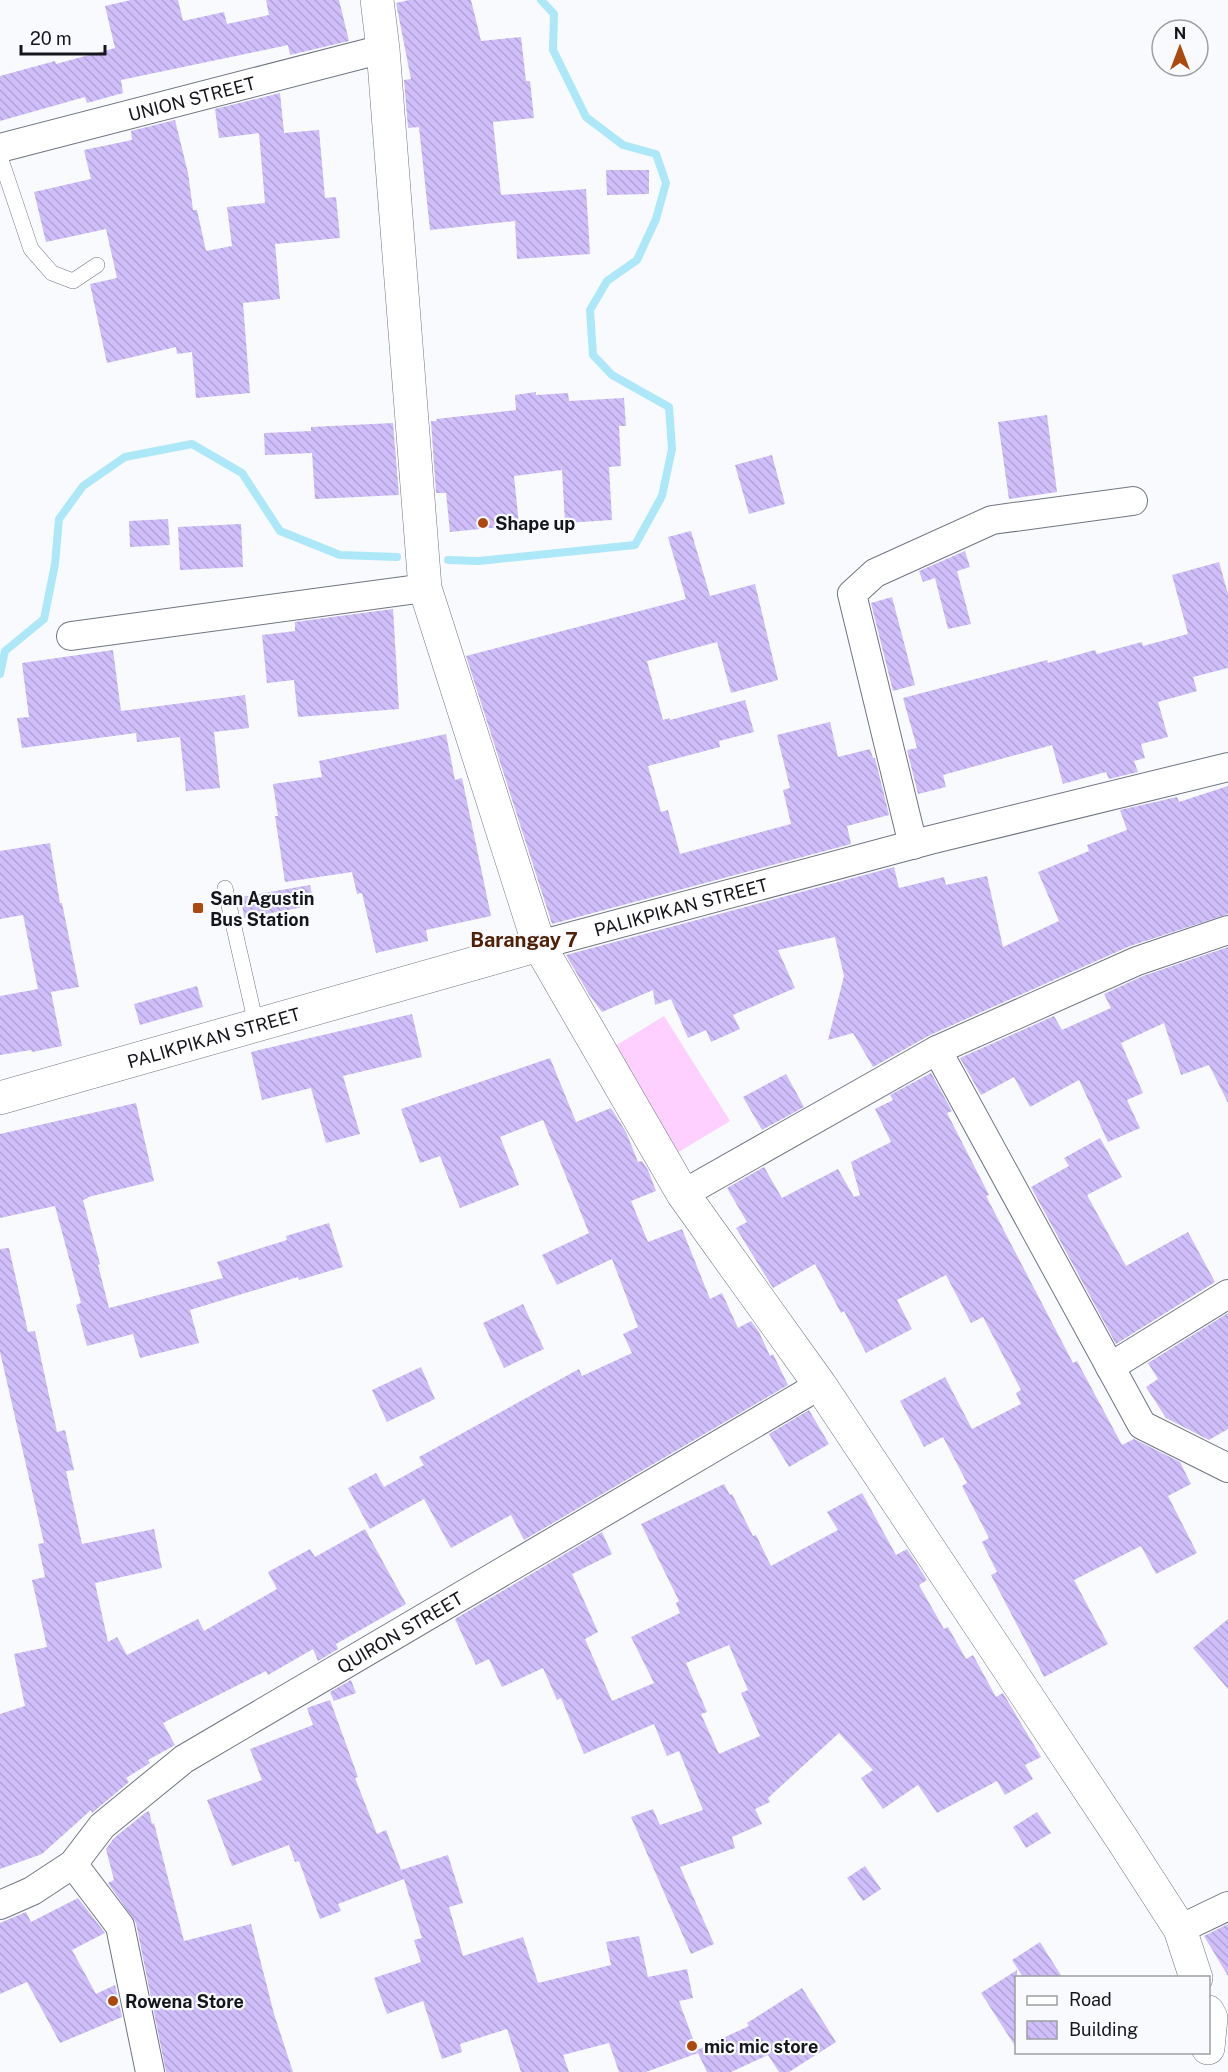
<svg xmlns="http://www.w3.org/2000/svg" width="1228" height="2072" viewBox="0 0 1228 2072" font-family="'Public Sans',sans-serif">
  <defs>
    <pattern id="building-back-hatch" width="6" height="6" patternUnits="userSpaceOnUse" patternTransform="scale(1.5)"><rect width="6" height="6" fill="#cfbefa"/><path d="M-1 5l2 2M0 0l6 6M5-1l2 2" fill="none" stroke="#b1a3d6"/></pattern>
  </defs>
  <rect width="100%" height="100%" fill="#f8fafd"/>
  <path fill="#fdd0ff" d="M 664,1016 L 730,1121 L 677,1153 L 612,1048 Z"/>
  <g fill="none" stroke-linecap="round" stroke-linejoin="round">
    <path stroke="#ade8f9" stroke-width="8" d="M 448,560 L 479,561 L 635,545 L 662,496 L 672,449 L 669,407 L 612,375 L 593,355 L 590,310 L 607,281 L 637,260 L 656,219 L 666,183 L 656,154 L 623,145 L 586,117 L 553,50 L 554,14 L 541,0
      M 0,674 L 5,651 L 44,619 L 55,564 L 59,519 L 83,486 L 125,457 L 192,444 L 242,473 L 280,531 L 340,555 L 397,557"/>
  </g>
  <path fill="url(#building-back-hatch)" fill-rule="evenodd" d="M 131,0 L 178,0 L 183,21 L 224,12 L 227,24 L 269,15 L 266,0 L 339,0 L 349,41 L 290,55 L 288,45 L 121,80 L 123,93 L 87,103 L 85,97 L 0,121 L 0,76 L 55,61 L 56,64 L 115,48 L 105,6 Z
    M 409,0 L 471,0 L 481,41 L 521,37 L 526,81 L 530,81 L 534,118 L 493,122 L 501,195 L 586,189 L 590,254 L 517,259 L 515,221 L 430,230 L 419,127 L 408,128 L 404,80 L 411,79 L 396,3 Z
    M 280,93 L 284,133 L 319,130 L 325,198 L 336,197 L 340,238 L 275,244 L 280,299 L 243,303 L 250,393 L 196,398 L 192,352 L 177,354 L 176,347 L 107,363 L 90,284 L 117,278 L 106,229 L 46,242 L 34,192 L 91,179 L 84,150 L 132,140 L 131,131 L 175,120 L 188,173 L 193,210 L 197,210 L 206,251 L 232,246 L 227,207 L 265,203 L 259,133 L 219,138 L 215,109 Z
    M 606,170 L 649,170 L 649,194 L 607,195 Z
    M 536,392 L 536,395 L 568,393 L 569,401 L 624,398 L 626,426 L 619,426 L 621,466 L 609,467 L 612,520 L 565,523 L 562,470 L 514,476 L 519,525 L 450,532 L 446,493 L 436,493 L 431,421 L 437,421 L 436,419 L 516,410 L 515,395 Z
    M 1047,415 L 1057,492 L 1009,499 L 998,422 Z
    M 393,423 L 399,495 L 315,499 L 312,453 L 265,455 L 264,433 L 311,431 L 311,427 Z
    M 772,455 L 785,504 L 749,514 L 735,465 Z
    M 168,519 L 170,545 L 130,547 L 129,521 Z
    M 241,524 L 243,567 L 180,570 L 178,527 Z
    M 691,531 L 710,596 L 755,584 L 778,680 L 731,693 L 717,642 L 647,661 L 663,720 L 670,718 L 670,720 L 745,700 L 754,732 L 719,741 L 720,747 L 648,766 L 661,812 L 668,810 L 680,854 L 791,824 L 783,790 L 790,788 L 777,735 L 830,722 L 838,757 L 870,749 L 873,758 L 875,758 L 889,815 L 847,826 L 851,844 L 552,924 L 466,656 L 686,599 L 668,537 Z
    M 965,551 L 970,567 L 957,571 L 971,624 L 948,629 L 935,578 L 923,582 L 919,571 Z
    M 1219,562 L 1228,594 L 1228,668 L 1193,677 L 1197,691 L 1158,702 L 1168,737 L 1141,744 L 1145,758 L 1134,761 L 1138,772 L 1109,779 L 1106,772 L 1063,784 L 1052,745 L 943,775 L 946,787 L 918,794 L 907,750 L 917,748 L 903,698 L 1047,660 L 1048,663 L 1095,650 L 1097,654 L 1142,642 L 1143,646 L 1188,634 L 1172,575 Z
    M 892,597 L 915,685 L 893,691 L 871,603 Z
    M 393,609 L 399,709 L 298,717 L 294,680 L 267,683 L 262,635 L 295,631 L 295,622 Z
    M 113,650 L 121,711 L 245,695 L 249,728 L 214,732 L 220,788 L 186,791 L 180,737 L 137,742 L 136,733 L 22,748 L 17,718 L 29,717 L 22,663 Z
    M 446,734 L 455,780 L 462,778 L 491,916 L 426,930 L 428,941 L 376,953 L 362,893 L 357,894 L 352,872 L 285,882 L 275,816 L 278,816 L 273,784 L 322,777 L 319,761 Z
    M 1228,786 L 1228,914 L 1130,946 L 930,1035 L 873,1067 L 853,1033 L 828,1040 L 844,976 L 835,937 L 778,950 L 795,988 L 733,1015 L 740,1029 L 711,1042 L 706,1030 L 688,1038 L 671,999 L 655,1005 L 653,990 L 602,1012 L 590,996 L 566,955 L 894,867 L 899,888 L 944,877 L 946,885 L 987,876 L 1003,947 L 1059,921 L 1038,872 L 1089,851 L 1087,845 L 1127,830 L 1120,810 L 1177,797 L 1179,802 Z
    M 50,843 L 60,903 L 62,903 L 79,987 L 51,992 L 62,1046 L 32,1052 L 31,1050 L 0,1055 L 0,996 L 38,989 L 23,915 L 0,919 L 0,851 Z
    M 310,885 L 314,905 L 244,918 L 241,897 Z
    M 1228,947 L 1228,1103 L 1209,1065 L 1181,1075 L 1164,1023 L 1121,1043 L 1143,1093 L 1127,1100 L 1140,1128 L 1108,1142 L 1079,1080 L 1030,1107 L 1014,1077 L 981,1095 L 960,1058 L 1054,1016 L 1062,1030 L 1111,1008 L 1104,994 L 1143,976 Z
    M 197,986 L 203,1007 L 140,1025 L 134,1004 Z
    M 412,1014 L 422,1057 L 343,1076 L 360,1134 L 326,1143 L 311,1088 L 262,1100 L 251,1052 Z
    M 550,1058 L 576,1122 L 611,1108 L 626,1132 L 638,1162 L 642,1161 L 648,1170 L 656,1191 L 631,1201 L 648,1242 L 682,1229 L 710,1299 L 722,1293 L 738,1328 L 751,1321 L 759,1332 L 770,1356 L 773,1354 L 788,1385 L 524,1540 L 511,1515 L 451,1548 L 424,1499 L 370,1529 L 348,1488 L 376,1473 L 384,1487 L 424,1465 L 419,1457 L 579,1369 L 582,1376 L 632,1353 L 623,1334 L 638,1327 L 612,1259 L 557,1285 L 542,1255 L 589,1233 L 543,1120 L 500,1137 L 519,1185 L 460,1208 L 440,1156 L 420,1163 L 401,1109 Z
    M 931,1073 L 952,1111 L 947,1113 L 989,1195 L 986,1196 L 1073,1363 L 1077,1361 L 1122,1445 L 1134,1439 L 1180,1462 L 1191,1484 L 1168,1496 L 1197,1553 L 1156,1574 L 1141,1546 L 1074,1580 L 1108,1644 L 1044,1677 L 991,1575 L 997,1572 L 982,1542 L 989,1538 L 962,1486 L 967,1483 L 943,1437 L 924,1447 L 900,1401 L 945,1377 L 972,1429 L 1021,1404 L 1016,1393 L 1021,1390 L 983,1317 L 971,1323 L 946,1275 L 897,1300 L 912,1329 L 866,1353 L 844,1311 L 841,1313 L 815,1264 L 773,1288 L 736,1228 L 747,1222 L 727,1188 L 764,1167 L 782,1198 L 838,1169 L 854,1197 L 860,1195 L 851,1162 L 891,1142 L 875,1109 L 893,1100 L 890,1095 Z
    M 786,1074 L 804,1107 L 762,1130 L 743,1097 Z
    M 136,1103 L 154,1181 L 88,1197 L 88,1198 L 83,1200 L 100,1264 L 98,1265 L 109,1308 L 223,1278 L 217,1262 L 287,1240 L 286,1236 L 329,1223 L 343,1267 L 299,1280 L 298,1277 L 190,1310 L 199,1343 L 140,1358 L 133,1334 L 87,1346 L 76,1305 L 81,1303 L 55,1206 L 0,1218 L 0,1134 Z
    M 1100,1138 L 1122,1177 L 1087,1195 L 1126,1266 L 1188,1232 L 1215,1282 L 1116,1344 L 1031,1187 L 1069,1166 L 1064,1158 Z
    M 9,1248 L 28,1332 L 35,1331 L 57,1432 L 65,1430 L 74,1470 L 66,1471 L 82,1544 L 154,1529 L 162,1568 L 95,1583 L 108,1642 L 117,1637 L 127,1655 L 198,1619 L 204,1631 L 277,1589 L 268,1572 L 310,1549 L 315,1557 L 365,1529 L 406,1604 L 336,1644 L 338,1649 L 318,1661 L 313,1649 L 268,1675 L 266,1671 L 163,1723 L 175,1745 L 148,1760 L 150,1763 L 126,1778 L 129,1782 L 92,1813 L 91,1810 L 42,1854 L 0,1869 L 0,1714 L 25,1706 L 14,1654 L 47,1647 L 32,1580 L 45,1577 L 38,1544 L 44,1543 L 0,1352 L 0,1249 Z
    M 523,1304 L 544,1349 L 504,1368 L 483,1323 Z
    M 1228,1313 L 1228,1429 L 1209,1440 L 1166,1418 L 1146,1387 L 1158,1379 L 1148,1363 Z
    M 421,1367 L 435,1399 L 387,1422 L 372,1390 Z
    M 809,1410 L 829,1444 L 789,1467 L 769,1434 Z
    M 724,1484 L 730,1495 L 732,1494 L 753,1536 L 756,1535 L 771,1566 L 838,1530 L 827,1512 L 862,1493 L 896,1555 L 907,1549 L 927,1580 L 919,1585 L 944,1629 L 948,1627 L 966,1659 L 973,1655 L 996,1697 L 1003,1693 L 1041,1757 L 1025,1765 L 1033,1779 L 1005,1795 L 997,1781 L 937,1813 L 918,1785 L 883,1809 L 861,1778 L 873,1770 L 839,1733 L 768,1798 L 770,1802 L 755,1809 L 762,1824 L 732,1837 L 735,1848 L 680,1867 L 714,1944 L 691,1954 L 631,1817 L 653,1809 L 660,1825 L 703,1810 L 679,1751 L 667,1756 L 654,1724 L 584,1754 L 561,1698 L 557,1700 L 543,1668 L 502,1687 L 489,1659 L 476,1665 L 455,1619 L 602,1532 L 612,1554 L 572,1574 L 598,1632 L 585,1639 L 612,1701 L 654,1683 L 631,1637 L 680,1613 L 676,1603 L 679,1601 L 641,1524 ZM 729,1645 L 748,1690 L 741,1693 L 760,1736 L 719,1754 L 701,1714 L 707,1712 L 686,1663 Z
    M 1228,1619 L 1228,1689 L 1193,1648 Z
    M 351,1680 L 356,1693 L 334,1701 L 330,1692 Z
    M 330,1700 L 358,1777 L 355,1778 L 377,1834 L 386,1830 L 401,1870 L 448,1855 L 463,1903 L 449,1907 L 463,1956 L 523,1937 L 538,1983 L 611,1965 L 606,1942 L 639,1936 L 648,1977 L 687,1969 L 693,1998 L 679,2001 L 697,2050 L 749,2026 L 747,2023 L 802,1988 L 836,2042 L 789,2072 L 779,2072 L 768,2055 L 731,2072 L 707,2072 L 697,2051 L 698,2053 L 646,2072 L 619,2072 L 609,2043 L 563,2055 L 569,2072 L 521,2072 L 507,2029 L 460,2044 L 462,2052 L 442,2059 L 423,2001 L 387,2014 L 374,1978 L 421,1962 L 414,1940 L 422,1938 L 404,1879 L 338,1904 L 341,1911 L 320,1919 L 299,1861 L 295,1862 L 289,1845 L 232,1866 L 207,1800 L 262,1780 L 250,1749 L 313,1725 L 307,1708 Z
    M 149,1811 L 152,1824 L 154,1823 L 184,1941 L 251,1924 L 274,2014 L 293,2072 L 166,2072 L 136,1923 L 108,1883 L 114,1880 L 106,1849 L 114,1838 L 145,1813 Z
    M 1037,1812 L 1051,1833 L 1026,1848 L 1013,1827 Z
    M 865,1866 L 881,1889 L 863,1901 L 847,1878 Z
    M 78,1898 L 105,1933 L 72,1950 L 96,1994 L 115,1985 L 122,2017 L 60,2043 L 27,1982 L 0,1994 L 0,1923 L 26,1912 L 31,1922 Z
    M 1228,1924 L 1228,1976 L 1204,1936 Z
    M 1040,1942 L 1062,1977 L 1023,1977 L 1012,1960 Z
    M 1017,1970 L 1017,2049 L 981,1993 Z"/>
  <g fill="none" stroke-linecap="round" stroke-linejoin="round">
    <defs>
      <path id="service" d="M 0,157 L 31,249 L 52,273 L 73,281 L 97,265
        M 225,888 L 256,1024"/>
      <g id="minor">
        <path id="s1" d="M 0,148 L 383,49"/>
        <path d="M 71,636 L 425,588"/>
        <path d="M 913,845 L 852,594 L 875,573 L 992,520 L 1133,501"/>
        <path id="s2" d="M 539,945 L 930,840 L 1228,767"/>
        <path d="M 937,1050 L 1137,961 L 1228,930"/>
        <path d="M 683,1194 L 937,1050 L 1142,1425 L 1228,1468"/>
        <path d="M 1110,1367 L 1228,1294"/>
        <path d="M 73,1864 L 120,1926 L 150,2072"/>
        <path id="s3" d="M 0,1905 L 32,1891 L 73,1864 L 102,1826 L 184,1759 L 820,1385"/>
        <path d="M 1180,1929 L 1228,1906"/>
      </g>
      <g id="tertiary">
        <path d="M 377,0 L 383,49 L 425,588 L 539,945 L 683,1194 L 820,1385 L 1122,1839 L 1180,1929 L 1196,1978"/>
        <path id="s4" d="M 0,1098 L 539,945"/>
        <path d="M 1208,2012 L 1211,2018 L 1208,2048"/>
      </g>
    </defs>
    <use href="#service" stroke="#707583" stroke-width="16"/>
    <use href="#minor" stroke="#707583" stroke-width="30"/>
    <use href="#tertiary" stroke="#707583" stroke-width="34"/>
    <use href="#service" stroke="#fff" stroke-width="15"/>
    <use href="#minor" stroke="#fff" stroke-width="28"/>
    <use href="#tertiary" stroke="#fff" stroke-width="33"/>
  </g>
  <g fill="#ac490f" stroke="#f8fafd" stroke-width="2">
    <circle cx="483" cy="523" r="6"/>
    <rect x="192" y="902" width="12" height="12" rx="3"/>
    <circle cx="113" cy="2001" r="6"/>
    <circle cx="692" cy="2046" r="6"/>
  </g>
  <g text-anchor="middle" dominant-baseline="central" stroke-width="4.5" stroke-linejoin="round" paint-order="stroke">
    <g font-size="18" fill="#15161c" stroke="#f8fafd">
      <text stroke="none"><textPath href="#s1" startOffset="198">UNION STREET</textPath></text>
      <text stroke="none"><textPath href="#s2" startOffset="147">PALIKPIKAN STREET</textPath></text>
      <text stroke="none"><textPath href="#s4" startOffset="222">PALIKPIKAN STREET</textPath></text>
      <text stroke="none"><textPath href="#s3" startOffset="488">QUIRON STREET</textPath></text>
    </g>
    <g font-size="18" font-weight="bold" fill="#15161c" stroke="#f8fafd" text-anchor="start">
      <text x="495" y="523">Shape up</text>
      <text x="210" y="898">San Agustin<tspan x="210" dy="21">Bus Station</tspan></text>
      <text x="125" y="2001">Rowena Store</text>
      <text x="704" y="2046">mic mic store</text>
    </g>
    <g font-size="20" font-weight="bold" fill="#502006" stroke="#f8fafd">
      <text x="524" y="940">Barangay 7</text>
    </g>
  </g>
  <rect x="1015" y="1976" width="195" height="78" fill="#f8fafd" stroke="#9d9fa3" stroke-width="1.5"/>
  <rect x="1027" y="1996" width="30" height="9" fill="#ffffff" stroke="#9d9fa3" stroke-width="1.5"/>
  <text x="1069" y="2006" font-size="18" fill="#15161c">Road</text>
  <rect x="1027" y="2021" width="30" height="18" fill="url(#building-back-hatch)" stroke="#9d9fa3" stroke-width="1.5"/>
  <text x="1069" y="2036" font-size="18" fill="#15161c">Building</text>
  <g transform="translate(1180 48)"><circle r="28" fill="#f8fafd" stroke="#9d9fa3" stroke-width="1.5"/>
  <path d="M0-4.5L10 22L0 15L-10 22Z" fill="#ac490f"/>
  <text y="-9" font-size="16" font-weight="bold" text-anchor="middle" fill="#15161c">N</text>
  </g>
  <path d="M21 45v9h84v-9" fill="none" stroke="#15161c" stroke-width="3"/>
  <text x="30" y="45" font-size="18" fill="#15161c" stroke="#f8fafd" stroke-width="4.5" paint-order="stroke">20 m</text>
</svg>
